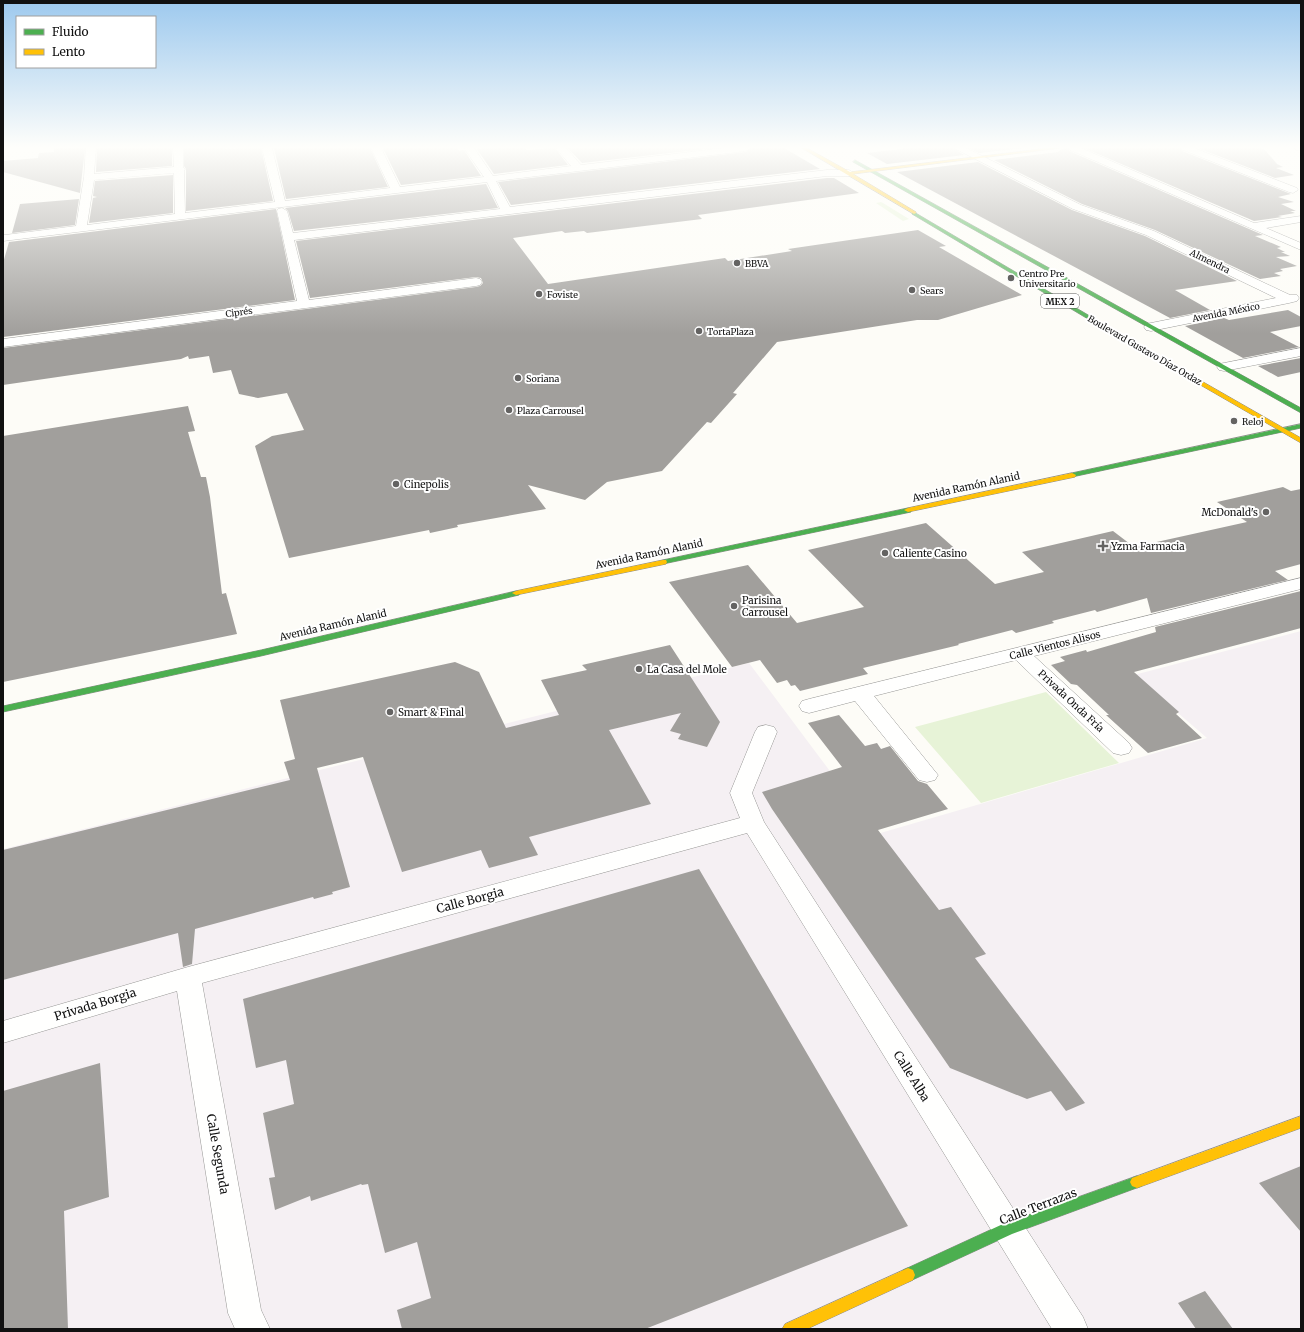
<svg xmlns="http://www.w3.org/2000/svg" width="1304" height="1332" viewBox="0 0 1304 1332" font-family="Merriweather,serif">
  <rect width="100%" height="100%" fill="#fdfcf7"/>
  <path fill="#f5f0f3" d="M 1301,631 L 1301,1329 L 3,1329 L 3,849 L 749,663 L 877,834 L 1207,738 L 1134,675 Z"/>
  <path fill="#e7f3d7" d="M 881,202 L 883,203 L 909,219 L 903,221 L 876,203 Z
    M 1046,692 L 1119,763 L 981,803 L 915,727 Z"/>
  <path fill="#a19f9c" d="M 54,148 L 85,148 L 80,193 L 3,172 L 3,161 L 38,158 L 39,153 L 54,152 Z
    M 97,148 L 172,148 L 172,166 L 96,172 Z
    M 184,148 L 226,148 L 226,149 L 261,148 L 273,201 L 186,211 L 186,169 L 184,166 Z
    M 274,148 L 370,148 L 388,187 L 286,199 Z
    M 383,148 L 457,148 L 459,151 L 464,150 L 481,176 L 401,185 Z
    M 493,148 L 525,148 L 527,150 L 555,148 L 568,165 L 494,174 L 477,149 Z
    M 568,148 L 713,148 L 582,163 Z
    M 752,148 L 784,148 L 820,169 L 511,205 L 498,182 L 746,152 Z
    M 903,148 L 953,148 L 964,155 L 887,164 L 867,153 L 903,149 Z
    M 969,148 L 1022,148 L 979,153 Z
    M 1064,148 L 1067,148 L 1069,151 L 1263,235 L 1255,236 L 1281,247 L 1277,248 L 1285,252 L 1281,252 L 1290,256 L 1276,257 L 1297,266 L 1280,269 L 1283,271 L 1274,273 L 1281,276 L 1260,279 L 1155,230 L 1082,204 L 994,160 L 1058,152 Z
    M 1084,148 L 1180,148 L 1182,151 L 1291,194 L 1278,197 L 1294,202 L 1281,204 L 1296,211 L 1290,211 L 1295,213 L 1278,216 L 1282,217 L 1254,221 Z
    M 1198,148 L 1258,148 L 1265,150 L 1277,164 L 1283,167 L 1276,168 L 1294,175 L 1275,178 Z
    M 978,162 L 1072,210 L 1145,236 L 1237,281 L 1175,290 L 1210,310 L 1170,318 L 897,172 Z
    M 173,175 L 173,213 L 89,223 L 93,198 L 97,197 L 93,196 L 95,181 Z
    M 827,178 L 834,178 L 859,193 L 698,215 L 702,219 L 587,233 L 584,231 L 565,233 L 562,231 L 513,238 L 548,284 L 725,258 L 728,261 L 792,251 L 788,249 L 918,230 L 946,246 L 939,247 L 1022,295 L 938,320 L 917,320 L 777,342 L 733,393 L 737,394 L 711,423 L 707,422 L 662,471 L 607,482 L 585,500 L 528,485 L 546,509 L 457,525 L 458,527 L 430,533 L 429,530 L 289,558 L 255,446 L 272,436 L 304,430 L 287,393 L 258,398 L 239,394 L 231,370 L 213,373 L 209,356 L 189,359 L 188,356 L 181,359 L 3,385 L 3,348 L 476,287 L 480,286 L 483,283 L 481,278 L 476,277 L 310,298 L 296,241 Z
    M 486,184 L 498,208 L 294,231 L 288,211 L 285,208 Z
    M 79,199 L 75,225 L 12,233 L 20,204 Z
    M 276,209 L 295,300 L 3,337 L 3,263 L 9,242 Z
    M 1288,310 L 1301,317 L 1301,326 L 1270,332 L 1299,347 L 1243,358 L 1185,326 L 1224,318 L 1229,320 Z
    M 1301,358 L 1301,372 L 1278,377 L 1258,366 Z
    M 188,406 L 195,431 L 188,432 L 201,477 L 206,477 L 210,497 L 222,594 L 226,593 L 237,634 L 3,682 L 3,436 Z
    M 1283,487 L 1291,491 L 1301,489 L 1301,564 L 1275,571 L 1288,580 L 1151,613 L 1147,598 L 1097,612 L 1095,610 L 1052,621 L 1054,623 L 1016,633 L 1012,630 L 958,644 L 959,645 L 863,668 L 868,674 L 800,691 L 795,685 L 791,686 L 787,680 L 777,683 L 760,660 L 732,667 L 669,582 L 748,565 L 797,623 L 864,607 L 808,550 L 926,523 L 995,584 L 1044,572 L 1022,552 L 1113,531 L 1134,547 L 1247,522 L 1217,502 Z
    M 1301,591 L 1301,628 L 1134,672 L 1179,712 L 1176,714 L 1202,738 L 1148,753 L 1106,715 L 1109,715 L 1077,685 L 1071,684 L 1051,665 L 1065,661 L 1060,657 L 1086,650 L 1087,652 L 1156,632 L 1155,627 Z
    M 670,645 L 720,722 L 707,747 L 678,739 L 681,734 L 670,731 L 681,713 L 609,730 L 651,804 L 529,837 L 538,855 L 489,868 L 481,850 L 402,872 L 363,757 L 317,768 L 350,887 L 332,892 L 333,894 L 314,899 L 313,897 L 195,929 L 192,964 L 183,967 L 178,933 L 3,980 L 3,850 L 290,780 L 284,762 L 295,759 L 280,700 L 455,662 L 479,672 L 506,728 L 559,715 L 541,680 L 587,670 L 582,665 Z
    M 839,715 L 865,746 L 877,743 L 881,749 L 890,746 L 918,781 L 927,784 L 948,809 L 878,830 L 939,910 L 951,907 L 986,954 L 975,958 L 1085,1103 L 1066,1111 L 1051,1091 L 1027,1099 L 950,1068 L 772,809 L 762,792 L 842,767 L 808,723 Z
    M 699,869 L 908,1226 L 645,1329 L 402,1329 L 397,1310 L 431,1298 L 417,1242 L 385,1253 L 368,1184 L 362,1185 L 361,1184 L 311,1201 L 310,1196 L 275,1210 L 269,1178 L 275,1177 L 263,1113 L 294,1104 L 286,1060 L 256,1068 L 243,999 Z
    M 100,1063 L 109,1197 L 64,1211 L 68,1329 L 3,1329 L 3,1091 Z
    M 1301,1166 L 1301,1232 L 1259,1183 Z
    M 1205,1291 L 1233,1329 L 1196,1329 L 1178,1303 Z"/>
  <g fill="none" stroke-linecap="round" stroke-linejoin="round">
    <defs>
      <path id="street" d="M 86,148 L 96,148 L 94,174 L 174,167 L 173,148 L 183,148 L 183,167 L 185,169 L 184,171 L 185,213 L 275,202 L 262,148 L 272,148 L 285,201 L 390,188 L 371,148 L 381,148 L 400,187 L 484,177 L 464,148 L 474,148 L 493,176 L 571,166 L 556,148 L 566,148 L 581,165 L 724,148 L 751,148 L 746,151 L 496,181 L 510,207 L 827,170 L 849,170 L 854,173 L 849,176 L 827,176 L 294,240 L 309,300 L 476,278 L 480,279 L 482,282 L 480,285 L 476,286 L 3,347 L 3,339 L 297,301 L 277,211 L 278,209 L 282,208 L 287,211 L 293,233 L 500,209 L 487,182 L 3,241 L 3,235 L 5,235 L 76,226 L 84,177 ZM 174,173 L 175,214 L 87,225 L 94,180 Z
        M 954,148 L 966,148 L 1081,205 L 1154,231 L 1290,295 L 1297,295 L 1299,298 L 1297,301 L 1289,303 L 1151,331 L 1146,330 L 1144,327 L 1146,324 L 1276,298 L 1146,235 L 1073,209 Z
        M 1068,148 L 1081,148 L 1254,223 L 1301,216 L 1301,222 L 1266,228 L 1301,243 L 1301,250 L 1070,150 Z
        M 1181,148 L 1194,148 L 1297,188 L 1298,190 L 1293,193 L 1289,192 L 1183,150 Z
        M 1295,148 L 1301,148 L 1301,151 L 1297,150 Z
        M 1301,348 L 1301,356 L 1224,371 L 1219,370 L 1217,367 L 1219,364 L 1224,363 Z
        M 1301,578 L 1301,589 L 1034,656 L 1129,743 L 1132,748 L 1129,753 L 1121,755 L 1113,753 L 1016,660 L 874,696 L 938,775 L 935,780 L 927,782 L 919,780 L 855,701 L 809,713 L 802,711 L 799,706 L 802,701 L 809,699 Z
        M 766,725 L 774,727 L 777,732 L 752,793 L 764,822 L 1083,1317 L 1088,1329 L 1052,1329 L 747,833 L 202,983 L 261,1310 L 270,1329 L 235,1329 L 228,1313 L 177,991 L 3,1043 L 3,1021 L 188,967 L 740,818 L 730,793 L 755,732 L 758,727 Z"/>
      <path id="fast" d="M 855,160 L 1301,408 L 1301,413 L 853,162 Z
        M 914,212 L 1149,351 L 1150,352 L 1145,353 L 912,214 L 912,213 Z
        M 1301,424 L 1301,428 L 1072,477 L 1068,475 L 1072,473 Z
        M 908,508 L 911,508 L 911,512 L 663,564 L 659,562 L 663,560 Z
        M 516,591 L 519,591 L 520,593 L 519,595 L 261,656 L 3,712 L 3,706 L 261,650 Z
        M 1137,1176 L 1142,1178 L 1144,1182 L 1142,1186 L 1012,1234 L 908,1282 L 903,1280 L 901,1275 L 903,1270 L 1003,1224 Z"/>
      <path id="slow" d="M 802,148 L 807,148 L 850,172 L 1049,148 L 1060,148 L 853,174 L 916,212 L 916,213 L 914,214 Z
        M 1145,351 L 1149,351 L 1301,438 L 1301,443 L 1145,353 Z
        M 1072,473 L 1076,475 L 1075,477 L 908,512 L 904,510 L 908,508 Z
        M 663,560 L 666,560 L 667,562 L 666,564 L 516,595 L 512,593 L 516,591 Z
        M 1301,1116 L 1301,1128 L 1137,1188 L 1132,1186 L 1130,1182 L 1132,1178 Z
        M 908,1268 L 913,1270 L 915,1275 L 913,1280 L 807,1329 L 782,1329 L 785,1324 Z"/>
    </defs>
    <use href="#street" stroke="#979795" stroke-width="1"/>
    <use href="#fast" stroke="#8e8d8b" stroke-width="1"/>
    <use href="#slow" stroke="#8e8d8b" stroke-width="1"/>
    <use href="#street" fill="#fffffe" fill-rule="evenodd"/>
    <use href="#fast" fill="#4caf50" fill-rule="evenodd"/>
    <use href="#slow" fill="#ffc107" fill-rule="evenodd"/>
  </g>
  <linearGradient id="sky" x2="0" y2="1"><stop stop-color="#9dc9ee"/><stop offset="0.44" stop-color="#fefefb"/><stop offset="1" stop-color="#fefefb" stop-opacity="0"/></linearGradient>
  <rect width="1304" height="334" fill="url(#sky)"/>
  <g fill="#646362" stroke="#fff" stroke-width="1.5">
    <circle cx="737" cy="263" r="4"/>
    <circle cx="1011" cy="278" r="4"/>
    <circle cx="912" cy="290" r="4"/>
    <circle cx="539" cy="294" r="4"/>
    <circle cx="699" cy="331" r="4"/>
    <circle cx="518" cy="378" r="4"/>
    <circle cx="509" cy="410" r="4"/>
    <circle cx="1234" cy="421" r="4"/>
    <circle cx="396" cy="484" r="4"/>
    <circle cx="1266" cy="512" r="4"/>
    <path d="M1101 540h4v4h4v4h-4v4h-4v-4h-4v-4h4z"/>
    <circle cx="885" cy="553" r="4"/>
    <circle cx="734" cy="606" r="4"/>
    <circle cx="639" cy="669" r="4"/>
    <circle cx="390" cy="712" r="4"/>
  </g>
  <g text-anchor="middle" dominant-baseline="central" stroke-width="4" stroke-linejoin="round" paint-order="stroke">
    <g font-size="9" fill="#111" stroke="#fff">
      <text transform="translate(1210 261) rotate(26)">Almendra</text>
      <text transform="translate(239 312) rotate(-8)">Ciprés</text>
      <text transform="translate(1226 312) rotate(-11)">Avenida México</text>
      <text transform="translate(1145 350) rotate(30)">Boulevard Gustavo Díaz Ordaz</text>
    </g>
    <g font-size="9" fill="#111" stroke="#fff" text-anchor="start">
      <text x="745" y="263">BBVA</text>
      <text x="1019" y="273">Centro Pre<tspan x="1019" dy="10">Universitario</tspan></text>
      <text x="920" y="290">Sears</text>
      <text x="547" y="294">Foviste</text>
      <text x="707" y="331">TortaPlaza</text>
      <text x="526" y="378">Soriana</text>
      <text x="517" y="410">Plaza Carrousel</text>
      <text x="1242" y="421">Reloj</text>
    </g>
    <rect fill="#fff" stroke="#585858" stroke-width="1" x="1041" y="294" width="38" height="14" rx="3"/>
    <g font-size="9" font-weight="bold" fill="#111">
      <text x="1060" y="301">MEX 2</text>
    </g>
    <g font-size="10" fill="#111" stroke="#fff" text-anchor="start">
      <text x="404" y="484">Cinepolis</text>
      <text x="1258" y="512" text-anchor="end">McDonald's</text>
      <text x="1111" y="546">Yzma Farmacia</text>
      <text x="893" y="553">Caliente Casino</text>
      <text x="742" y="600">Parisina<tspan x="742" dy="12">Carrousel</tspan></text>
      <text x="647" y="669">La Casa del Mole</text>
      <text x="398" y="712">Smart &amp; Final</text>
    </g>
    <g font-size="10" fill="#111" stroke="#fff">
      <text transform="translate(966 487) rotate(-12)">Avenida Ramón Alanid</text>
      <text transform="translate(649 554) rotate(-12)">Avenida Ramón Alanid</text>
      <text transform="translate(333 625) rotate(-13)">Avenida Ramón Alanid</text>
      <text transform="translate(1055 645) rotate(-14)">Calle Vientos Alisos</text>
      <text transform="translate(1071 701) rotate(43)">Privada Onda Fría</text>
    </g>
    <g font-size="12" fill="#111" stroke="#fff">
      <text transform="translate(470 900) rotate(-15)">Calle Borgia</text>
      <text transform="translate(95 1004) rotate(-17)">Privada Borgia</text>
      <text transform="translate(912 1076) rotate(58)">Calle Alba</text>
      <text transform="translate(218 1154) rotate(80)">Calle Segunda</text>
      <text transform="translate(1038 1206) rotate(-21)">Calle Terrazas</text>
    </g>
  </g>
  <rect width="1304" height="1332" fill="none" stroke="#111111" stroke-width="8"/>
  <rect x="16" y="16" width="140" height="52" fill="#ffffff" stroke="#a0a0a0"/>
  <rect x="24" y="29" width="20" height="6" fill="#4caf50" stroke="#a0a0a0"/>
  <text x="52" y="36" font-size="12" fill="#111111">Fluido</text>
  <rect x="24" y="49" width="20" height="6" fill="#ffc107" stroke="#a0a0a0"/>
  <text x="52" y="56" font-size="12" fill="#111111">Lento</text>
</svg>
